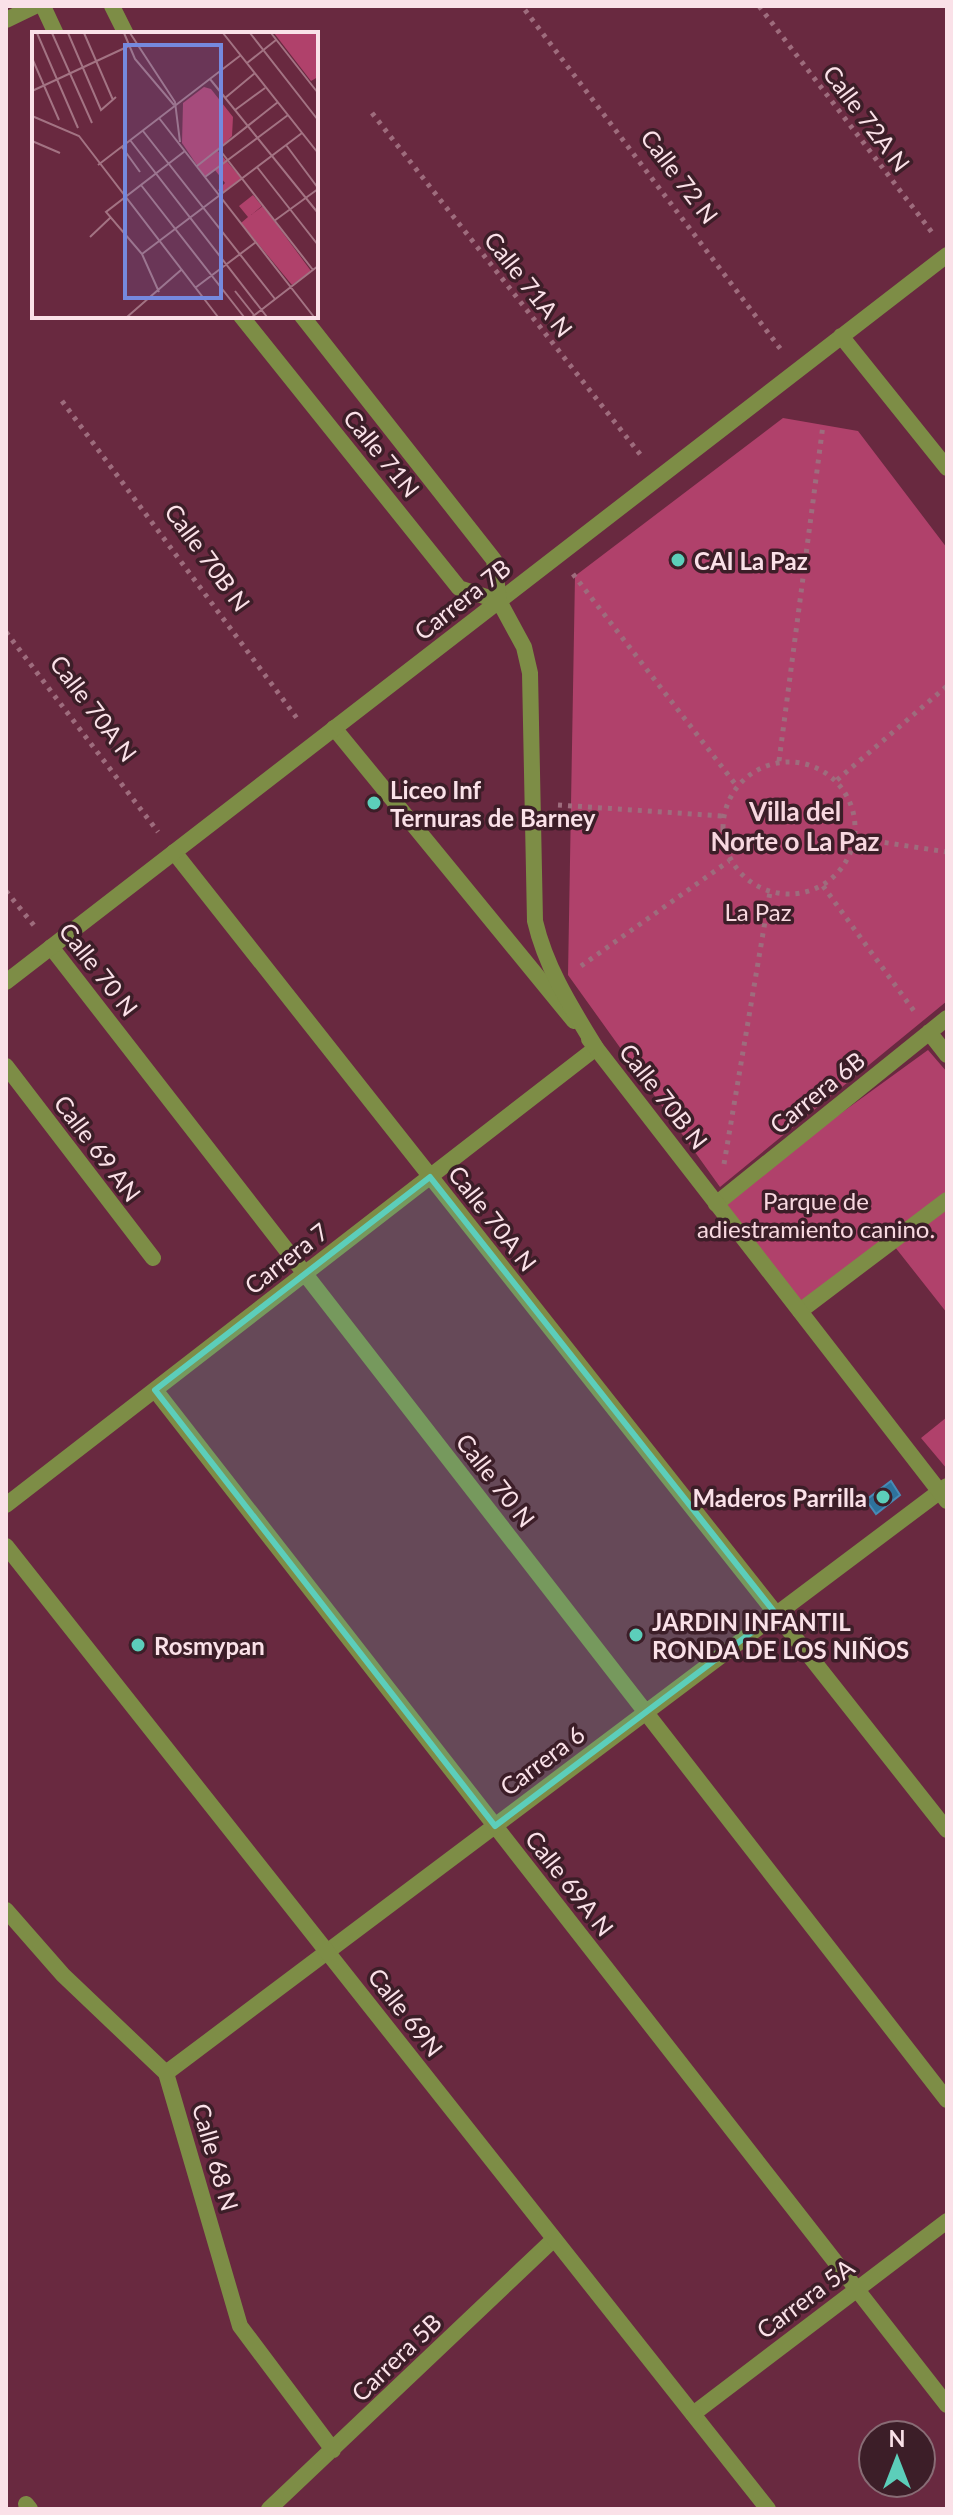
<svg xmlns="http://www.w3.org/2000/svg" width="953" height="2515" viewBox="0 0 953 2515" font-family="Lato,sans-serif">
  <rect width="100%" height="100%" fill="#692940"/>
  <path fill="#b0416b" d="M 783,418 L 858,431 L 947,548 L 947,1001 L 720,1187 L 568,975 L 575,576 Z
    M 928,1050 L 947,1072 L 947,1313 L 891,1242 L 800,1311 L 716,1204 Z
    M 947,1417 L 947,1469 L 921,1438 Z"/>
  <path fill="#2e729c" stroke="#478ab6" stroke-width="2" d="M 891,1481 L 900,1495 L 876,1514 L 866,1500 Z"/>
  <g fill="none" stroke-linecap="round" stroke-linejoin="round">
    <path stroke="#9e6c7d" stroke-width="5" stroke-dasharray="4 6" stroke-linecap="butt" d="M 759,6 L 934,235
      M 525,10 L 782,351
      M 372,113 L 643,458
      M 62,401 L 299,721
      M 573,574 L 736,785
      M 6,632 L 158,832
      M 779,761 L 823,425
      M723 828a66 66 0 1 1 132 0a66 66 0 1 1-132 0Z
      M 837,780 L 947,686
      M 558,805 L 722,816
      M 855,838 L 947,852
      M 823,886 L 914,1011
      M 6,891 L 36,928
      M 581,966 L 729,861
      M 724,1164 L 770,892"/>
    <path stroke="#7d8d46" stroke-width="16" d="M 6,20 L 35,6
      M 841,336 L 947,468
      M 499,601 L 947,255
      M 334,728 L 574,1021
      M 174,852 L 947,1830
      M 51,947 L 947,2100
      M 929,1032 L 947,1055
      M 6,1066 L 153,1258
      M 716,1204 L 947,1018
      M 800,1311 L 947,1200
      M 155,1390 L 947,2405
      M 6,1505 L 596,1048 L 589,1039
      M 6,1910 L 63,1975 L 166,2073 L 240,2326 L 333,2450
      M 166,2073 L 947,1486
      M 693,2414 L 947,2221
      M 26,2504 L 30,2509
      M 269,2509 L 554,2239"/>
    <path stroke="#7d8d46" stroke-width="16" d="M 43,6 L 56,34
      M 112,6 L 126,34
      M 241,316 L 459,588 L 499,601
      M 302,316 L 494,560 L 499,601 L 524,647 L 530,673 L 535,921 C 546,968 571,1007 596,1048 L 947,1501
      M 6,982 L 499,601
      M 6,1546 L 768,2509"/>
  </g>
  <path fill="#5cceba" fill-opacity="0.2" stroke="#5cceba" stroke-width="6" stroke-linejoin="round" d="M 430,1177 L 776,1614 L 495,1826 L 155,1390 Z"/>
  <g fill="#5cceba" stroke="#3c1e28" stroke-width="3">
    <circle cx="678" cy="560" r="8"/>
    <circle cx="374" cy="803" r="8"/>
    <circle cx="883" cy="1497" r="8"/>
    <circle cx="636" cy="1635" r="8"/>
    <circle cx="138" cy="1645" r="8"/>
  </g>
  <g text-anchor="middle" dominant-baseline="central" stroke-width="7" stroke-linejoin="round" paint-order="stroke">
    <g font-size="24" fill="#fae1e8" stroke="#3c1e28">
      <text transform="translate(867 118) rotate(53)">Calle 72A N</text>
      <text transform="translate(680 176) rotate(53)">Calle 72 N</text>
      <text transform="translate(529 284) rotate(52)">Calle 71A N</text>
      <text transform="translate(382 453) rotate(51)">Calle 71N</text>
      <text transform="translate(208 557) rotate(54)">Calle 70B N</text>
      <text transform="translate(462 599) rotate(-38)">Carrera 7B</text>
      <text transform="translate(94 708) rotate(53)">Calle 70A N</text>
      <text transform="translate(99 969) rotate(52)">Calle 70 N</text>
      <text transform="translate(817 1092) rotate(-39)">Carrera 6B</text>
      <text transform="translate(664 1096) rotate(52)">Calle 70B N</text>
      <text transform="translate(98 1148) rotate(53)">Calle 69 AN</text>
      <text transform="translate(493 1218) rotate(52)">Calle 70A N</text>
      <text transform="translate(286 1258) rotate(-38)">Carrera 7</text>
      <text transform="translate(496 1480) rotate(52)">Calle 70 N</text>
      <text transform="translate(542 1760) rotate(-37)">Carrera 6</text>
      <text transform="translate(570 1883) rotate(52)">Calle 69A N</text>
      <text transform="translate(406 2012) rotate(52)">Calle 69N</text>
      <text transform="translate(216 2157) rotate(74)">Calle 68 N</text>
      <text transform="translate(805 2298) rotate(-37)">Carrera 5A</text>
      <text transform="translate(396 2357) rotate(-44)">Carrera 5B</text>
    </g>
    <g font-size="24" font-weight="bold" fill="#fae1e8" stroke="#3c1e28" text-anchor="start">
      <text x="694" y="560">CAI La Paz</text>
      <text x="390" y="789">Liceo Inf<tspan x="390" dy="28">Ternuras de Barney</tspan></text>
      <text x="867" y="1497" text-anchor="end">Maderos Parrilla</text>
      <text x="652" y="1621">JARDIN INFANTIL<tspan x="652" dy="28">RONDA DE LOS NIÑOS</tspan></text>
      <text x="154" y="1645">Rosmypan</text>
    </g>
    <g font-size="24" fill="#f8d8e0" stroke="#3c1e28">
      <text x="758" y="911">La Paz</text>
      <text x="816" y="1200">Parque de<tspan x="816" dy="28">adiestramiento canino.</tspan></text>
    </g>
    <g font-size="26" font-weight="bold" fill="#f8d7e0" stroke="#3c1e28">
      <text x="795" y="811">Villa del<tspan x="795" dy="30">Norte o La Paz</tspan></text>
    </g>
  </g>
  <g transform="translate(32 32)">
    <rect width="286" height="286" fill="#692940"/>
    <path d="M 242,1 L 286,1 L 286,45 L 279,49 ZM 172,55 L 179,57 L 201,85 L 200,104 L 186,119 L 209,146 L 189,162 L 186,158 L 193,151 L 183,138 L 173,145 L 150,111 L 151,71 ZM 221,163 L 230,174 L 219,183 L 231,174 L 279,239 L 260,253 L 209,191 L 216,185 L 207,174 Z" fill="#b0416b"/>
    <path fill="none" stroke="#a37383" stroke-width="2" d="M 5,1 L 46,96M 20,1 L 60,91M 36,1 L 69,78 L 84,65M 52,1 L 81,68M 92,1 L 103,27 L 142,73M 98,1 L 143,70 L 148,110M 191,1 L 286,121M 218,1 L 286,88M 239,1 L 286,61M 0,26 L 27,88M 215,31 L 244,8M 178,47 L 286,181M 0,59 L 97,14M 193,66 L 223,41M 203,78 L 233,56M 0,84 L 47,104 L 186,285M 127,86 L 282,285M 111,99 L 243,267M 98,108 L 235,285M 0,109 L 28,121M 254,113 L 286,156M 90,115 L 108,140M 187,117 L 281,238M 66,133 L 209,23M 165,134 L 246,70M 225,135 L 286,213M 173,145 L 256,83M 109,153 L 212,285M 242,189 L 286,157M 58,205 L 78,186M 110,222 L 270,101M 163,256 L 224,210M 203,259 L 222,283M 127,260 L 110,222 L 74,180 L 153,119M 95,285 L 149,238M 220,285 L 286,234"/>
    <path fill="#7589de" fill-opacity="0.15" stroke="#7589de" stroke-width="4" d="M 93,13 L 189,13 L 189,266 L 93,266 Z"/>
    <rect width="286" height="286" fill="none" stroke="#fae1e8" stroke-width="4"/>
  </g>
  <rect width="953" height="2515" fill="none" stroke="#fae1e8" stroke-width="16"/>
  <g transform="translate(897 2459)"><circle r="38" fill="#3c1e28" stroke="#886c75" stroke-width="2"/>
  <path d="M0-6L14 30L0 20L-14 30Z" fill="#5cceba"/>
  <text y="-12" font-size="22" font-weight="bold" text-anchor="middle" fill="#fae1e8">N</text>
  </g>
</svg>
